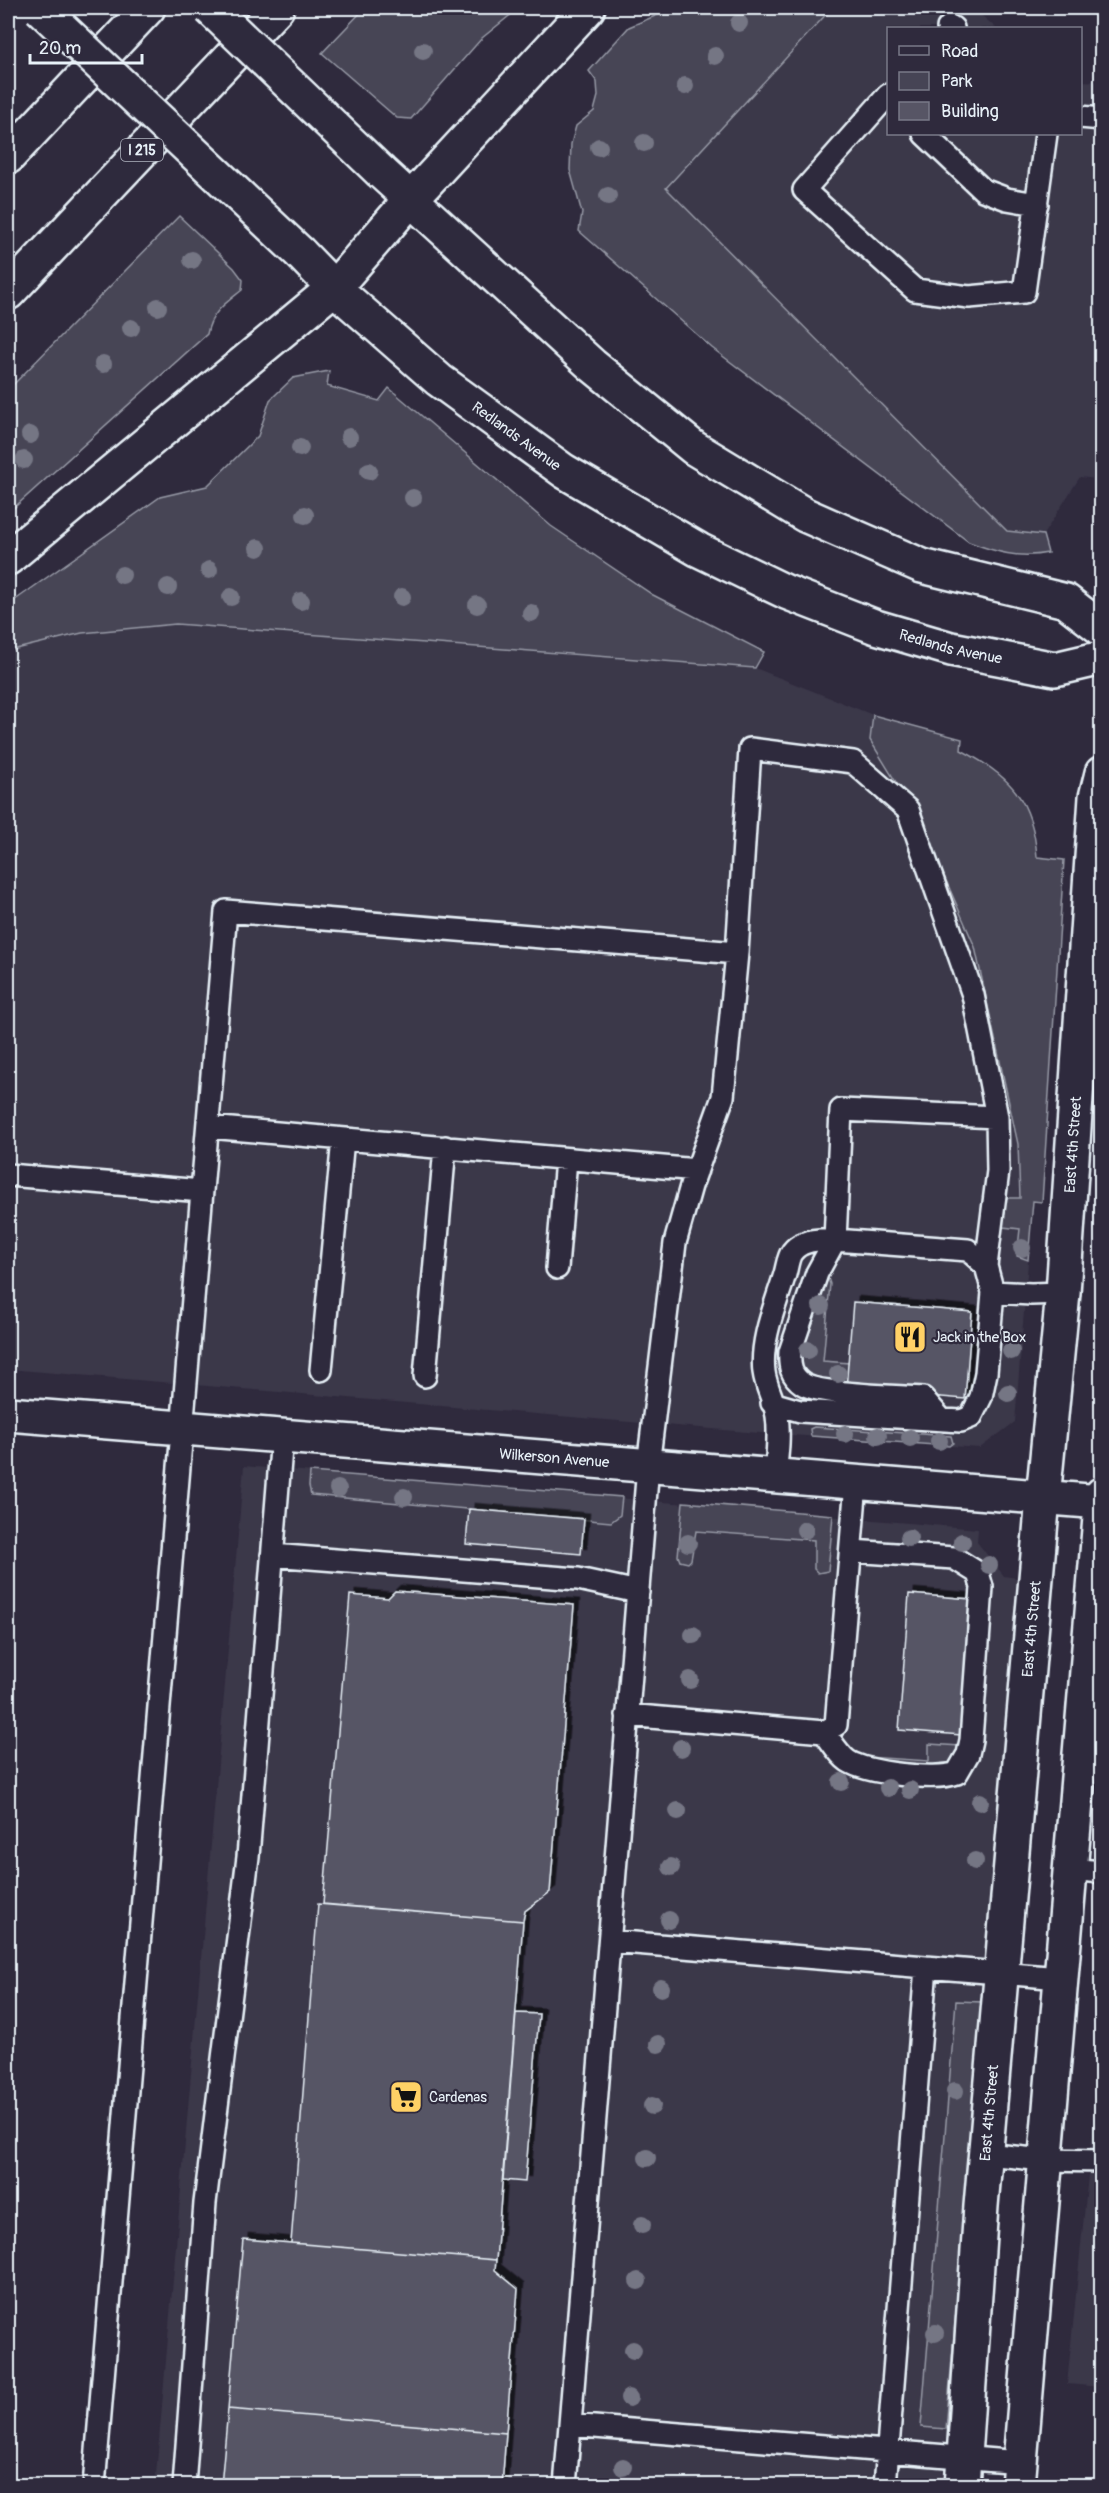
<svg xmlns="http://www.w3.org/2000/svg" width="1109" height="2493" viewBox="0 0 1109 2493" font-family="Pangolin,sans-serif">
  <defs>
    <filter id="shadow"><feDropShadow dx="5.5" dy="-5.5" stdDeviation="0" flood-color="#0009"/></filter>
  </defs>
  <rect width="100%" height="100%" fill="#2f2a3d"/>
  <filter id="ink" filterUnits="userSpaceOnUse"><feTurbulence type="fractalNoise" baseFrequency=".0167" numOctaves="2"/><feDisplacementMap in="SourceGraphic" scale="12" xChannelSelector="R" yChannelSelector="G"/><feConvolveMatrix kernelMatrix="1 2 1 2 8 2 1 2 1" color-interpolation-filters="sRGB"/></filter>
  <g filter="url(#ink)">
    <path fill="#3b3749" d="M 832,8 L 973,8 L 996,28 L 888,28 L 888,134 L 1080,134 L 1081,81 L 1101,82 L 1102,415 L 1096,479 L 1080,477 L 1043,535 L 1007,531 L 666,188 Z
      M 176,624 L 755,668 L 873,715 L 870,740 L 920,821 L 975,947 L 1018,1144 L 1019,1193 L 1033,1201 L 1015,1422 L 980,1448 L 747,1432 L 8,1369 L 8,651 L 82,633 Z
      M 244,1466 L 978,1529 L 977,1542 L 1004,1576 L 1017,1578 L 942,2485 L 155,2486 Z
      M 1101,2046 L 1101,2387 L 1067,2384 Z"/>
    <path fill="#464455" stroke="#979aa6" stroke-width="1.5" d="M 365,8 L 519,8 L 482,38 L 411,119 L 397,118 L 322,53 Z
      M 674,8 L 832,8 L 666,188 L 1007,531 L 1043,535 L 1048,553 C 1018,559 996,552 969,542 L 712,348 L 579,231 L 582,213 L 570,170 L 571,144 L 576,126 L 594,111 L 598,96 L 597,82 L 589,71 L 629,27 Z
      M 179,216 L 234,268 L 243,280 L 242,290 C 226,303 211,312 207,334 L 8,513 L 8,390 Z
      M 329,371 L 327,386 L 379,401 L 389,388 L 551,526 L 653,595 L 764,652 L 755,668 L 176,624 L 82,633 L 8,651 L 8,606 L 11,603 L 160,497 L 207,486 L 258,436 L 270,400 L 293,378 Z
      M 873,715 L 962,739 L 961,750 C 1011,776 1033,801 1037,857 L 1064,860 L 1042,1202 L 1033,1201 L 1028,1260 L 1017,1256 L 1020,1229 L 1003,1227 L 1000,1224 L 1003,1198 L 1020,1198 L 1018,1144 L 975,947 L 920,821 L 870,740 Z
      M 828,1278 L 830,1284 L 823,1361 L 849,1363 L 847,1383 L 815,1380 L 806,1375 L 795,1357 L 824,1279 Z
      M 814,1427 L 951,1436 L 953,1443 L 949,1446 L 811,1436 L 810,1429 Z
      M 310,1472 L 622,1497 L 620,1515 L 611,1522 L 311,1495 L 309,1486 Z
      M 683,1502 L 833,1515 L 828,1571 L 818,1573 L 814,1569 L 814,1540 L 696,1531 L 691,1560 L 688,1563 L 680,1561 L 678,1556 Z
      M 929,1744 L 960,1746 C 956,1758 953,1764 941,1768 L 870,1763 L 867,1757 L 929,1761 Z
      M 956,2001 L 982,2002 L 946,2429 L 921,2427 Z"/>
    <path fill="#575565" stroke="#e8f1f8" stroke-width="1.5" filter="url(#shadow)" d="M 853,1302 L 972,1312 L 965,1399 L 846,1389 Z
      M 469,1509 L 584,1519 L 581,1554 L 466,1544 Z
      M 395,1591 L 574,1605 L 550,1892 L 525,1911 L 523,1921 L 323,1904 L 350,1595 L 388,1598 Z
      M 909,1594 L 971,1599 L 961,1735 L 899,1730 Z
      M 318,1904 L 523,1921 L 496,2260 L 291,2243 Z
      M 516,2013 L 539,2014 L 525,2182 L 503,2180 Z
      M 243,2239 L 496,2260 L 495,2270 L 518,2289 L 506,2433 L 228,2409 Z
      M 228,2409 L 506,2433 L 502,2486 L 221,2486 Z"/>
    <g fill="none" stroke-linecap="round" stroke-linejoin="round">
      <defs>
        <path id="lane" d="M 948,28 L 950,26 L 953,28
          M 888,95 L 804,190 L 915,290 L 969,297 L 1024,292 L 1046,134
          M 1080,117 L 1102,119
          M 924,134 L 983,190 L 1007,199 L 1037,204
          M 737,953 L 750,749 L 853,762 L 908,810 L 973,995 L 997,1117 L 841,1110 L 835,1240 L 817,1273 L 790,1352 C 789,1366 791,1376 803,1384 C 820,1395 898,1396 923,1398 L 942,1420
          M 209,1127 L 697,1170
          M 8,1175 L 202,1191 L 94,2486
          M 202,1191 L 226,911 L 737,953 L 723,1097 L 691,1186 L 675,1243 L 648,1466 L 565,2486
          M 986,1266 L 998,1171 L 997,1117
          M 557,1268 L 566,1159
          M 993,1292 L 1031,1294 L 1063,1293
          M 321,1370 L 343,1139
          M 425,1376 L 445,1147
          M 772,1403 L 800,1411 L 961,1421 L 971,1417 L 981,1397 L 986,1373 L 993,1292 L 986,1266 L 968,1250 L 835,1240 C 821,1239 801,1239 792,1252 C 788,1257 787,1267 785,1274 C 776,1304 760,1340 764,1372 C 766,1388 775,1402 777,1416 C 780,1436 777,1457 775,1476
          M 272,1555 L 578,1579 L 638,1592
          M 627,1715 L 824,1732 L 836,1725 L 856,1483
          M 824,1732 C 831,1741 839,1755 848,1761 C 866,1773 936,1781 957,1773 L 968,1754 L 971,1740 L 982,1587 L 978,1573 L 954,1558 L 851,1551
          M 1069,1869 L 1102,1872
          M 610,1941 L 1060,1978
          M 986,2154 L 1044,2160 L 1102,2161
          M 570,2425 L 1020,2462
          M 184,2486 L 205,2203 L 248,1857 L 282,1436
          M 885,2486 L 926,1967"/>
        <g id="secondary">
          <path id="s1" d="M 8,1414 L 1101,1502"/>
        </g>
        <g id="primary">
          <path d="M 381,172 L 592,365 L 694,448 L 805,515 L 922,566 L 1066,601 L 1102,629"/>
          <path id="s2" d="M 300,253 L 334,288 L 439,380 L 564,471 L 699,550 L 786,592 L 876,627 L 951,649 L 1055,669 L 1102,658"/>
          <path id="s3" d="M 962,2486 L 981,2206 L 1043,1498 L 1063,1293 L 1096,797 L 1102,773"/>
          <path d="M 1018,2486 L 1102,1494"/>
        </g>
        <path id="highway" d="M 8,157 L 148,8
          M 8,293 L 277,8
          M 8,558 L 334,288 L 410,200 L 588,8"/>
      </defs>
      <use href="#lane" stroke="#e8f1f8" stroke-width="26"/>
      <use href="#secondary" stroke="#e8f1f8" stroke-width="38"/>
      <use href="#primary" stroke="#e8f1f8" stroke-width="38"/>
      <use href="#highway" stroke="#e8f1f8" stroke-width="38"/>
      <use href="#lane" stroke="#2f2a3d" stroke-width="21"/>
      <use href="#secondary" stroke="#2f2a3d" stroke-width="33"/>
      <use href="#primary" stroke="#2f2a3d" stroke-width="33"/>
      <use href="#highway" stroke="#2f2a3d" stroke-width="33"/>
      <defs>
        <path id="primary-bridge" d="M 40,8 L 300,253
          M 210,8 L 381,172"/>
      </defs>
      <use href="#primary-bridge" stroke="#e8f1f8" stroke-width="38" stroke-linecap="butt"/>
      <use href="#primary-bridge" stroke="#2f2a3d" stroke-width="33"/>
    </g>
    <g fill="#757684">
      <circle cx="739" cy="23" r="9"/>
      <circle cx="423" cy="51" r="9"/>
      <circle cx="715" cy="56" r="9"/>
      <circle cx="685" cy="86" r="9"/>
      <circle cx="644" cy="143" r="9"/>
      <circle cx="599" cy="147" r="9"/>
      <circle cx="608" cy="196" r="9"/>
      <circle cx="192" cy="260" r="9"/>
      <circle cx="158" cy="307" r="9"/>
      <circle cx="131" cy="328" r="9"/>
      <circle cx="103" cy="364" r="9"/>
      <circle cx="30" cy="435" r="9"/>
      <circle cx="349" cy="437" r="9"/>
      <circle cx="300" cy="448" r="9"/>
      <circle cx="24" cy="460" r="9"/>
      <circle cx="369" cy="471" r="9"/>
      <circle cx="413" cy="498" r="9"/>
      <circle cx="305" cy="515" r="9"/>
      <circle cx="258" cy="548" r="9"/>
      <circle cx="209" cy="570" r="9"/>
      <circle cx="122" cy="575" r="9"/>
      <circle cx="168" cy="587" r="9"/>
      <circle cx="231" cy="597" r="9"/>
      <circle cx="402" cy="597" r="9"/>
      <circle cx="301" cy="601" r="9"/>
      <circle cx="477" cy="605" r="9"/>
      <circle cx="531" cy="613" r="9"/>
      <circle cx="1022" cy="1248" r="9"/>
      <circle cx="821" cy="1306" r="9"/>
      <circle cx="808" cy="1350" r="9"/>
      <circle cx="1011" cy="1351" r="9"/>
      <circle cx="838" cy="1374" r="9"/>
      <circle cx="1008" cy="1393" r="9"/>
      <circle cx="845" cy="1434" r="9"/>
      <circle cx="878" cy="1436" r="9"/>
      <circle cx="910" cy="1438" r="9"/>
      <circle cx="939" cy="1441" r="9"/>
      <circle cx="338" cy="1489" r="9"/>
      <circle cx="404" cy="1497" r="9"/>
      <circle cx="805" cy="1530" r="9"/>
      <circle cx="909" cy="1538" r="9"/>
      <circle cx="962" cy="1542" r="9"/>
      <circle cx="688" cy="1543" r="9"/>
      <circle cx="989" cy="1565" r="9"/>
      <circle cx="693" cy="1635" r="9"/>
      <circle cx="690" cy="1680" r="9"/>
      <circle cx="681" cy="1748" r="9"/>
      <circle cx="841" cy="1782" r="9"/>
      <circle cx="888" cy="1788" r="9"/>
      <circle cx="910" cy="1790" r="9"/>
      <circle cx="980" cy="1802" r="9"/>
      <circle cx="678" cy="1811" r="9"/>
      <circle cx="975" cy="1861" r="9"/>
      <circle cx="671" cy="1867" r="9"/>
      <circle cx="669" cy="1920" r="9"/>
      <circle cx="661" cy="1988" r="9"/>
      <circle cx="658" cy="2044" r="9"/>
      <circle cx="955" cy="2091" r="9"/>
      <circle cx="652" cy="2106" r="9"/>
      <circle cx="647" cy="2158" r="9"/>
      <circle cx="642" cy="2225" r="9"/>
      <circle cx="638" cy="2281" r="9"/>
      <circle cx="935" cy="2333" r="9"/>
      <circle cx="633" cy="2350" r="9"/>
      <circle cx="629" cy="2398" r="9"/>
      <circle cx="623" cy="2467" r="9"/>
    </g>
  </g>
  <defs>
    <symbol id="restaurant-square" viewBox="-11 -11 22 22"><rect x="-9" y="-9" width="18" height="18" rx="4" fill="#ffd166" stroke="#2f2a3d"/><path d="M-5-6h1v4h1v-4h1v4h1v-4h1v5L-1.5 .5V6h-2V.5L-5-1ZM5-6V6H3V1.5H1.5Q1.5-4 5-6Z" fill="#111"/></symbol>
    <symbol id="supermarket-square" viewBox="-11 -11 22 22"><rect x="-9" y="-9" width="18" height="18" rx="4" fill="#ffd166" stroke="#2f2a3d"/><path d="M-6-5.5h2.5l.6 2H6L4.5 2H-2.5L-4.4-4H-6ZM-1.5 3.2a1.3 1.3 0 1 0 .1 0ZM3 3.2a1.3 1.3 0 1 0 .1 0Z" fill="#111"/></symbol>
  </defs>
  <g fill-rule="evenodd">
    <use href="#restaurant-square" x="891" y="1318" width="38" height="38"/>
    <use href="#supermarket-square" x="387" y="2078" width="38" height="38"/>
  </g>
  <g text-anchor="middle" dominant-baseline="central" stroke-width="4.5" stroke-linejoin="round" paint-order="stroke">
    <rect fill="#2f2a3d" stroke="#b0b5c0" stroke-width="1.5" x="121" y="139" width="42" height="22" rx="4.5"/>
    <g font-size="14" font-weight="bold" fill="#e8f1f8">
      <text x="142" y="150">I 215</text>
    </g>
    <g font-size="15" fill="#e8f1f8" stroke="#2f2a3d">
      <text stroke="none"><textPath href="#s2" startOffset="284">Redlands Avenue</textPath></text>
      <text stroke="none"><textPath href="#s2" startOffset="770">Redlands Avenue</textPath></text>
      <text stroke="none"><textPath href="#s3" startOffset="1346">East 4th Street</textPath></text>
      <text stroke="none"><textPath href="#s1" startOffset="548">Wilkerson Avenue</textPath></text>
      <text stroke="none"><textPath href="#s3" startOffset="860">East 4th Street</textPath></text>
      <text stroke="none"><textPath href="#s3" startOffset="374">East 4th Street</textPath></text>
    </g>
    <g font-size="15" fill="#e8f1f8" stroke="#2f2a3d" text-anchor="start">
      <text x="933" y="1337">Jack in the Box</text>
      <text x="429" y="2097">Cardenas</text>
    </g>
  </g>
  <rect width="1109" height="2493" fill="none" stroke="#2f2a3d" stroke-width="30"/>
  <rect x="15" y="15" width="1079" height="2463" fill="none" stroke="#e8f1f8" stroke-width="2" filter="url(#ink)"/>
  <rect x="887" y="27" width="195" height="108" fill="#2f2a3d" stroke="#797a88" stroke-width="1.5"/>
  <rect x="899" y="46" width="30" height="9" fill="#2f2a3d" stroke="#797a88" stroke-width="1.5"/>
  <text x="941" y="57" font-size="18" fill="#e8f1f8">Road</text>
  <rect x="899" y="72" width="30" height="18" fill="#464455" stroke="#797a88" stroke-width="1.5"/>
  <text x="941" y="87" font-size="18" fill="#e8f1f8">Park</text>
  <rect x="899" y="102" width="30" height="18" fill="#575565" stroke="#797a88" stroke-width="1.5"/>
  <text x="941" y="117" font-size="18" fill="#e8f1f8">Building</text>
  <path d="M30 54v9h112v-9" fill="none" stroke="#e8f1f8" stroke-width="3"/>
  <text x="39" y="54" font-size="18" fill="#e8f1f8" stroke="#2f2a3d" stroke-width="4.5" paint-order="stroke">20 m</text>
</svg>
